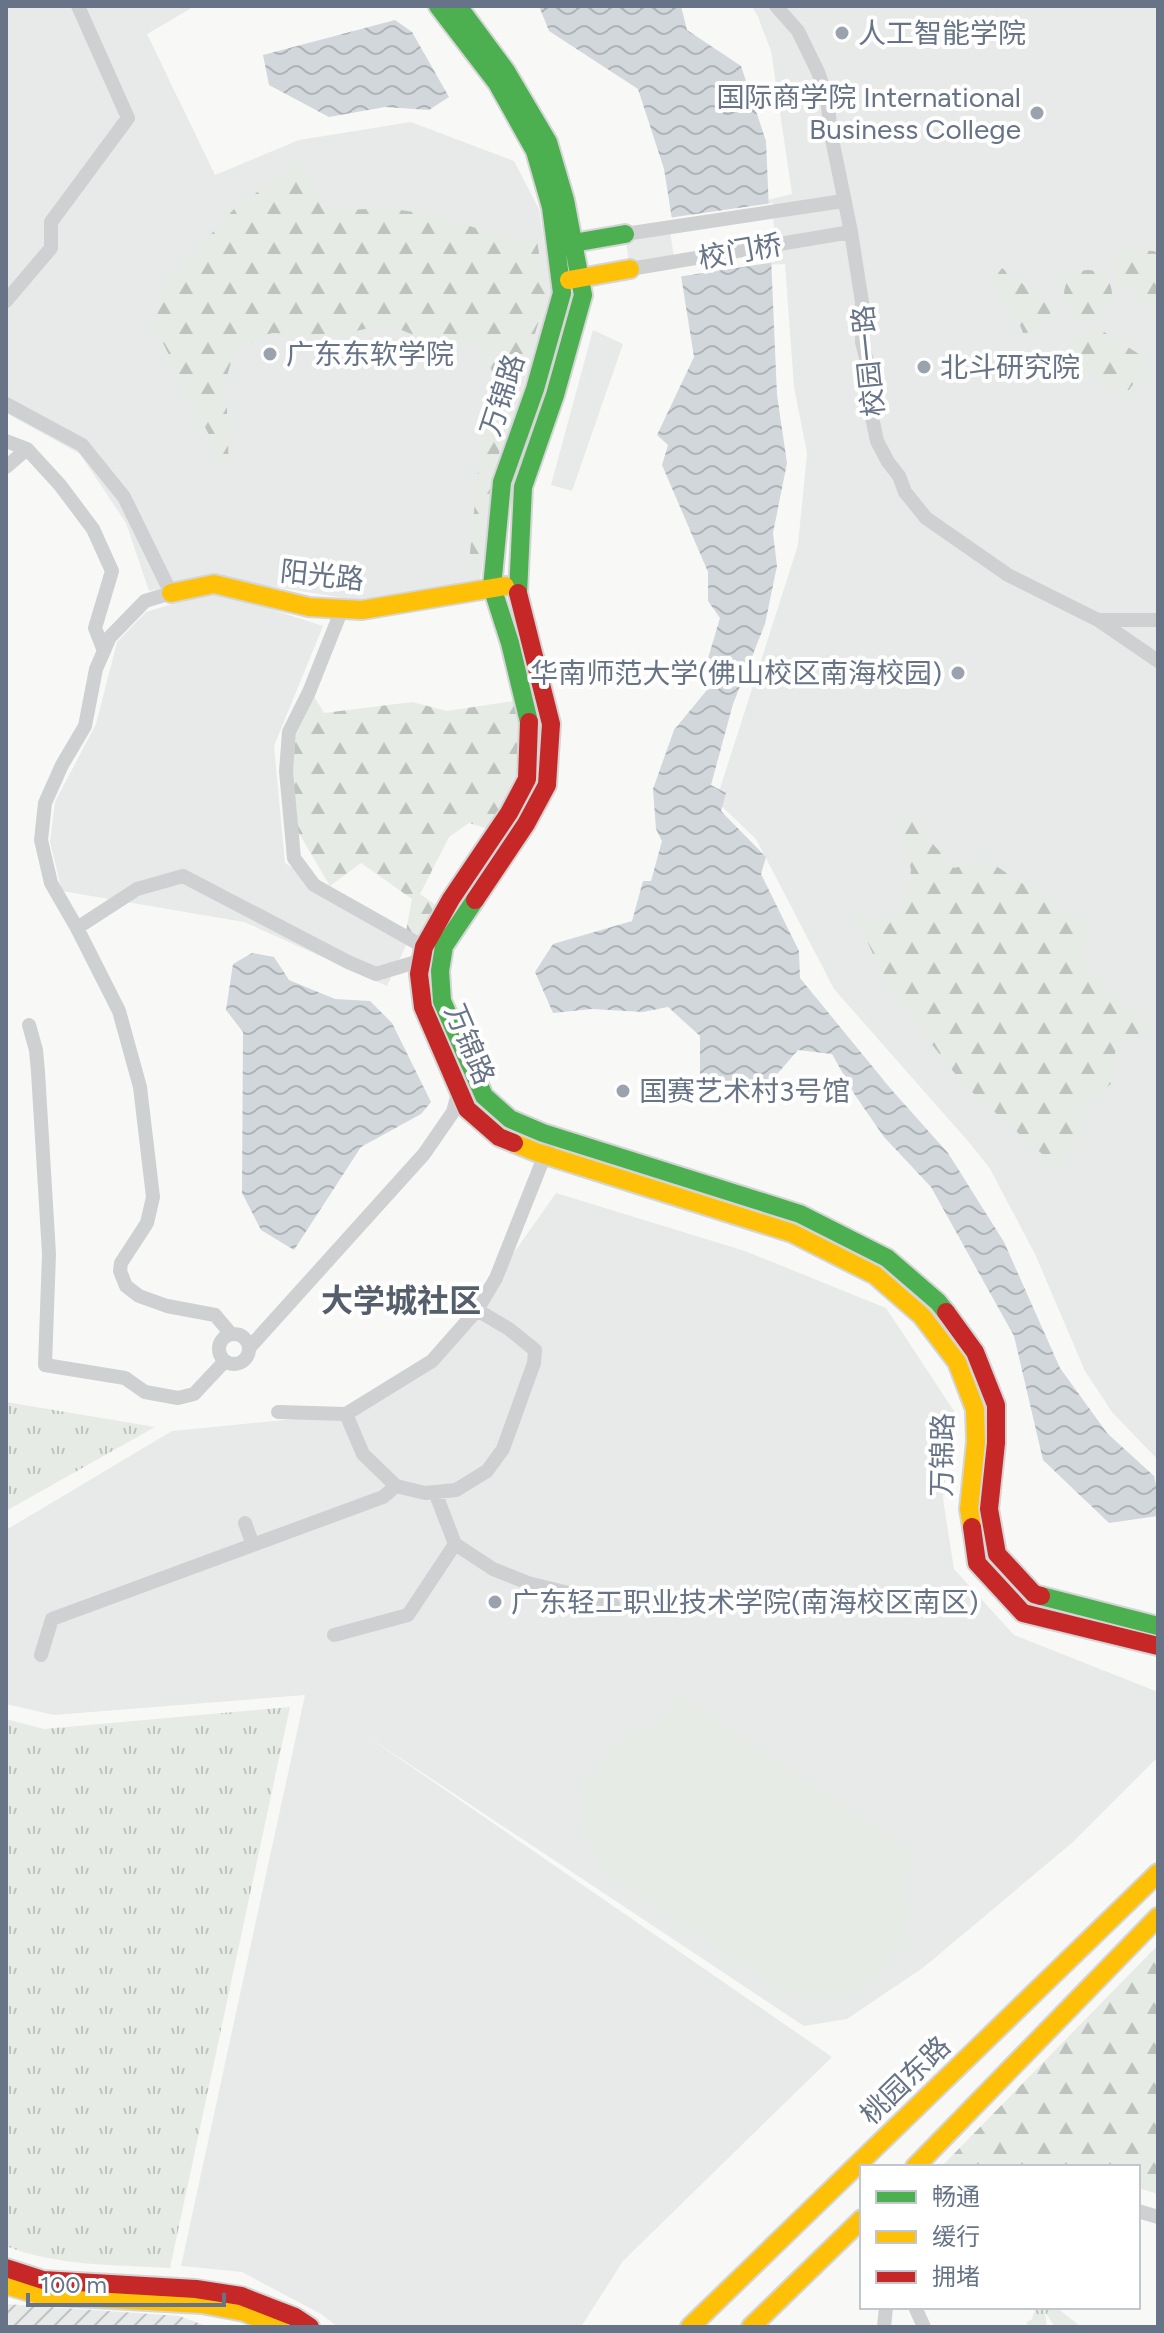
<svg xmlns="http://www.w3.org/2000/svg" width="1164" height="2333" viewBox="0 0 1164 2333" font-family="Figtree,'Noto Sans SC',sans-serif">
  <defs>
    <pattern id="industrial-furrows" width="10" height="10" patternUnits="userSpaceOnUse" patternTransform="scale(2)"><rect width="10" height="10" fill="#e8e9e9"/><path d="M-1 1l2-2M0 10L10 0M9 11l2-2" fill="none" stroke="#c0c1c2"/></pattern>
    <pattern id="grass-tufts" width="24" height="20" patternUnits="userSpaceOnUse" patternTransform="scale(2)"><rect width="24" height="20" fill="#e7ebe5"/><path d="M3 7l-1-3M5 7V3M7 7l1-3M15 17l-1-3M17 17v-4M19 17l1-3" fill="none" stroke="#bfc3bf"/></pattern>
    <pattern id="forest-firs" width="22" height="20" patternUnits="userSpaceOnUse" patternTransform="scale(2)"><rect width="22" height="20" fill="#e7ebe5"/><path d="M5 1l3.5 6h-7zM16 11l3.5 6h-7z" fill="#bfc3bf"/></pattern>
    <pattern id="water-waves" width="16" height="10" patternUnits="userSpaceOnUse" patternTransform="scale(2)"><rect width="16" height="10" fill="#d2d7db"/><path d="M0 5q4-4 8 0t8 0" fill="none" stroke="#aeb3b7"/></pattern>
  </defs>
  <rect width="100%" height="100%" fill="#f8f8f7"/>
  <path fill="#e8e9e9" d="M 6,6 L 195,6 L 147,34 L 215,175 L 299,140 L 411,122 L 514,161 L 539,209 L 552,295 L 496,477 L 480,581 L 356,600 L 219,578 L 149,591 L 126,523 L 80,454 L 6,413 Z
    M 752,6 L 1158,6 L 1158,1460 L 1112,1412 L 1085,1371 L 1035,1254 L 989,1167 L 967,1140 L 834,989 L 756,839 L 716,801 L 798,545 L 807,453 L 794,387 L 785,264 L 630,269 L 625,234 L 792,194 L 771,51 L 758,17 Z
    M 593,330 L 623,344 L 572,491 L 551,485 Z
    M 215,591 L 323,626 L 274,746 L 285,863 L 409,939 L 387,986 L 244,922 L 62,891 L 50,842 L 55,802 L 96,724 L 117,642 L 146,612 Z
    M 556,1193 L 745,1251 L 886,1308 L 954,1411 L 943,1499 L 954,1569 L 1014,1635 L 1158,1692 L 1158,1757 L 1073,1842 L 924,1967 L 847,2019 L 804,2026 L 364,1734 L 832,2057 L 623,2261 L 581,2327 L 338,2327 L 321,2314 L 242,2272 L 181,2266 L 305,1695 L 54,1715 L 6,1704 L 6,1530 L 172,1431 L 346,1414 L 432,1361 L 496,1278 Z"/>
  <path fill="url(#industrial-furrows)" d="M 6,2304 L 179,2316 L 209,2327 L 6,2327 Z"/>
  <path fill="url(#grass-tufts)" d="M 6,1402 L 155,1427 L 6,1511 Z
    M 290,1707 L 170,2268 C 117,2265 55,2266 6,2246 L 6,1719 L 44,1729 Z
    M 1041,2307 L 1056,2307 L 1081,2327 L 1055,2327 L 1045,2312 L 1047,2327 L 1030,2327 L 1026,2323 L 1032,2319 L 1035,2310 L 1042,2310 Z"/>
  <path fill="url(#forest-firs)" d="M 302,160 L 325,211 L 389,208 L 431,215 L 490,232 L 537,241 L 546,297 L 492,477 L 478,574 L 468,572 L 478,473 L 479,430 L 498,381 L 475,342 L 431,342 L 394,327 L 382,325 L 339,335 L 272,333 L 243,347 L 231,362 L 226,380 L 229,475 L 154,325 L 166,284 L 234,209 Z
    M 1128,249 L 1154,251 L 1158,254 L 1158,310 L 1118,283 L 1113,262 L 1121,250 Z
    M 1002,268 L 1054,308 L 1037,332 L 1023,333 L 1016,315 L 996,295 L 993,280 Z
    M1064 294a24 24 0 1 1 48 0a24 24 0 1 1-48 0Z
    M 1104,332 L 1142,356 L 1144,369 L 1129,390 L 1113,391 L 1065,356 L 1081,333 Z
    M 314,696 L 324,713 L 412,702 L 447,711 L 520,700 L 523,779 L 492,830 L 469,823 L 449,837 L 420,894 L 440,908 L 421,942 L 406,931 L 412,899 L 361,863 L 330,886 L 294,825 L 292,770 L 296,735 Z
    M 912,820 L 954,868 L 987,860 L 1090,928 L 1080,957 L 1105,986 L 1151,1026 L 1116,1047 L 1111,1084 L 1072,1112 L 1082,1140 L 1067,1152 L 1058,1168 L 964,1085 L 911,1018 L 876,961 L 854,911 L 887,926 L 907,903 L 911,869 L 901,833 Z
    M 1158,1945 L 1158,2194 L 1138,2188 L 1138,2167 L 941,2167 Z"/>
  <path fill="#e7ebe5" d="M 679,1695 L 917,1854 L 900,1879 L 910,1905 L 900,1944 L 876,1980 L 839,1997 L 787,1994 L 603,1873 L 584,1825 L 586,1787 L 605,1755 L 628,1732 L 662,1721 Z"/>
  <path fill="url(#water-waves)" d="M 539,6 L 681,6 L 687,30 L 741,66 L 766,141 L 777,395 L 787,463 L 773,533 L 777,566 L 765,624 L 733,704 L 711,785 L 726,793 L 721,811 L 766,857 L 761,874 L 799,951 L 800,978 L 890,1088 L 948,1153 L 1004,1242 L 1060,1368 L 1107,1433 L 1154,1476 L 1158,1494 L 1158,1516 L 1109,1523 L 1043,1460 L 1014,1336 L 931,1187 L 884,1137 L 855,1095 L 832,1054 L 798,1050 L 759,1095 L 700,1078 L 700,1036 L 668,1007 L 643,1012 L 592,1009 L 553,1013 L 535,972 L 553,944 L 632,921 L 643,881 L 651,881 L 662,841 L 656,829 L 653,789 L 674,730 L 716,679 L 706,665 L 720,618 L 708,601 L 708,572 L 662,465 L 668,445 L 657,435 L 694,357 L 664,169 L 638,89 L 549,31 Z
    M 395,20 L 412,32 L 449,97 L 429,110 L 385,107 L 329,117 L 269,85 L 263,55 Z
    M 252,953 L 274,957 L 289,980 L 335,999 L 370,1001 L 392,1023 L 431,1102 L 421,1114 L 361,1147 L 294,1250 L 261,1230 L 242,1193 L 243,1032 L 226,1010 L 233,964 Z"/>
  <path fill="#f8f8f7" d="M 773,203 L 775,262 L 677,277 L 668,218 Z"/>
  <g fill="none" stroke-linecap="round" stroke-linejoin="round">
    <defs>
      <path id="fast" d="M 438,6 L 497,83 L 535,151 L 551,207 L 562,293 L 535,389 L 502,482 L 492,587 L 510,643 L 529,722
        M 458,6 L 506,71 L 548,142 L 565,200 L 583,295 L 555,395 L 523,487 L 518,593
        M 562,245 L 625,234
        M 475,900 L 444,946 L 440,971 L 442,1001 L 484,1096 L 510,1119 L 543,1133 L 800,1214 L 887,1258 L 938,1302 L 946,1312
        M 1041,1596 L 1158,1626"/>
      <path id="slow" d="M 569,280 L 630,269
        M 171,593 L 214,584 L 309,607 L 362,610 L 505,586
        M 514,1143 L 536,1152 L 792,1233 L 875,1275 L 922,1316 L 957,1362 L 975,1409 L 976,1442 L 969,1509 L 972,1527
        M 915,2167 L 1158,1917
        M 6,2285 L 40,2295 L 202,2304 L 244,2312 L 279,2327
        M 690,2327 L 1158,1873
        M 751,2327 L 862,2219"/>
      <path id="jam" d="M 475,900 L 526,824 L 547,785 L 551,724 L 518,593
        M 514,1143 L 499,1137 L 467,1109 L 423,1007 L 419,974 L 424,947 L 451,899 L 509,813 L 527,779 L 529,722
        M 946,1312 L 975,1352 L 996,1405 L 996,1443 L 989,1509 L 997,1554 L 1034,1594 L 1041,1596
        M 972,1527 L 977,1563 L 1023,1613 L 1158,1646
        M 6,2268 L 43,2280 L 196,2289 L 241,2296 L 295,2317 L 310,2327"/>
    </defs>
    <use href="#fast" stroke="#d4d6d6" stroke-width="22"/>
    <use href="#slow" stroke="#d4d6d6" stroke-width="22"/>
    <use href="#jam" stroke="#d4d6d6" stroke-width="22"/>
    <path stroke="#cfd0d2" stroke-width="14" d="M 776,6 L 798,31 L 818,72 L 827,98 L 831,134 L 851,232 L 862,302 L 862,342 L 868,366 L 869,403 L 877,441 L 888,462 L 899,476 L 905,492 L 926,518 L 1008,575 L 1098,620 L 1158,661
      M 625,234 L 843,201
      M 630,269 L 851,232
      M 6,301 L 51,248 L 51,222 L 128,118 L 78,6
      M 6,404 L 82,445 L 124,497 L 171,593 L 145,601 L 110,637 L 96,669 L 85,726 L 62,765 L 45,803 L 41,840 L 51,883 L 77,928 L 119,1011 L 140,1087 L 153,1197 L 147,1223 L 121,1263 L 120,1271 L 126,1286 L 139,1296 L 167,1306 L 215,1315 L 231,1334
      M 6,441 L 27,449 L 60,485 L 93,529 L 112,571 L 95,628 L 104,651
      M 6,467 L 27,449
      M 342,609 L 309,692 L 289,732 L 286,771 L 294,858 L 314,885 L 424,947
      M 1099,620 L 1158,620
      M 77,928 L 137,889 L 183,876 L 348,962 L 376,974 L 426,959
      M 29,1025 L 36,1050 L 38,1072 L 49,1254 L 45,1365 L 125,1378 L 145,1392 L 178,1398 L 194,1394 L 225,1361
      M219 1349a15 15 0 1 1 30 0a15 15 0 1 1-30 0Z
      M 250,1347 L 424,1154 L 453,1112 L 459,1089
      M 278,1412 L 346,1414 L 432,1361 L 477,1310 L 496,1278 L 548,1147
      M 346,1414 L 363,1454 L 396,1486 L 425,1493 L 456,1490 L 487,1471 L 503,1449 L 534,1363 L 535,1350 L 509,1329 L 477,1310
      M 435,1492 L 455,1544 L 493,1569 L 528,1583 L 613,1604
      M 245,1523 L 253,1545
      M 334,1635 L 408,1615 L 455,1544
      M 41,1655 L 52,1619 L 383,1497 L 396,1486
      M 1138,2211 L 1158,2217
      M 915,2307 L 924,2327
      M 884,2327 L 886,2307"/>
    <use href="#fast" stroke="#4caf50" stroke-width="18"/>
    <use href="#slow" stroke="#ffc107" stroke-width="18"/>
    <use href="#jam" stroke="#c62828" stroke-width="18"/>
  </g>
  <g fill="#9aa2ae" stroke="#fff" stroke-width="3">
    <circle cx="842" cy="33" r="8"/>
    <circle cx="1037" cy="113" r="8"/>
    <circle cx="270" cy="354" r="8"/>
    <circle cx="924" cy="367" r="8"/>
    <circle cx="958" cy="673" r="8"/>
    <circle cx="623" cy="1091" r="8"/>
    <circle cx="495" cy="1602" r="8"/>
  </g>
  <g text-anchor="middle" dominant-baseline="central" stroke-width="8" stroke-linejoin="round" paint-order="stroke">
    <g font-size="28" fill="#677487" stroke="#fff" text-anchor="start">
      <text x="858" y="33">人工智能学院</text>
      <text x="1021" y="97" text-anchor="end">国际商学院 International<tspan x="1021" dy="32">Business College</tspan></text>
      <text x="286" y="354">广东东软学院</text>
      <text x="940" y="367">北斗研究院</text>
      <text x="942" y="673" text-anchor="end">华南师范大学(佛山校区南海校园)</text>
      <text x="639" y="1091">国赛艺术村3号馆</text>
      <text x="511" y="1602">广东轻工职业技术学院(南海校区南区)</text>
    </g>
    <g font-size="28" fill="#677487" stroke="#fff">
      <text transform="translate(740 251) rotate(-10)">校门桥</text>
      <text transform="translate(868 361) rotate(-96)">校园一路</text>
      <text transform="translate(502 395) rotate(-72)">万锦路</text>
      <text transform="translate(322 575) rotate(6)">阳光路</text>
      <text transform="translate(470 1044) rotate(67)">万锦路</text>
      <text transform="translate(942 1455) rotate(-89)">万锦路</text>
      <text transform="translate(905 2080) rotate(-44)">桃园东路</text>
    </g>
    <g font-size="32" font-weight="bold" fill="#555f6c" stroke="#fff">
      <text x="401" y="1301">大学城社区</text>
    </g>
  </g>
  <rect width="1164" height="2333" fill="none" stroke="#677487" stroke-width="16"/>
  <rect x="860" y="2165" width="280" height="144" fill="#ffffff" stroke="#c2c7cf" stroke-width="2"/>
  <rect x="876" y="2191" width="40" height="12" fill="#4caf50" stroke="#c2c7cf" stroke-width="2"/>
  <text x="932" y="2205" font-size="24" fill="#677487">畅通</text>
  <rect x="876" y="2231" width="40" height="12" fill="#ffc107" stroke="#c2c7cf" stroke-width="2"/>
  <text x="932" y="2245" font-size="24" fill="#677487">缓行</text>
  <rect x="876" y="2271" width="40" height="12" fill="#c62828" stroke="#c2c7cf" stroke-width="2"/>
  <text x="932" y="2285" font-size="24" fill="#677487">拥堵</text>
  <path d="M28 2293v12h196v-12" fill="none" stroke="#677487" stroke-width="4"/>
  <text x="40" y="2293" font-size="24" fill="#677487" stroke="#ffffff" stroke-width="6" paint-order="stroke">100 m</text>
</svg>
